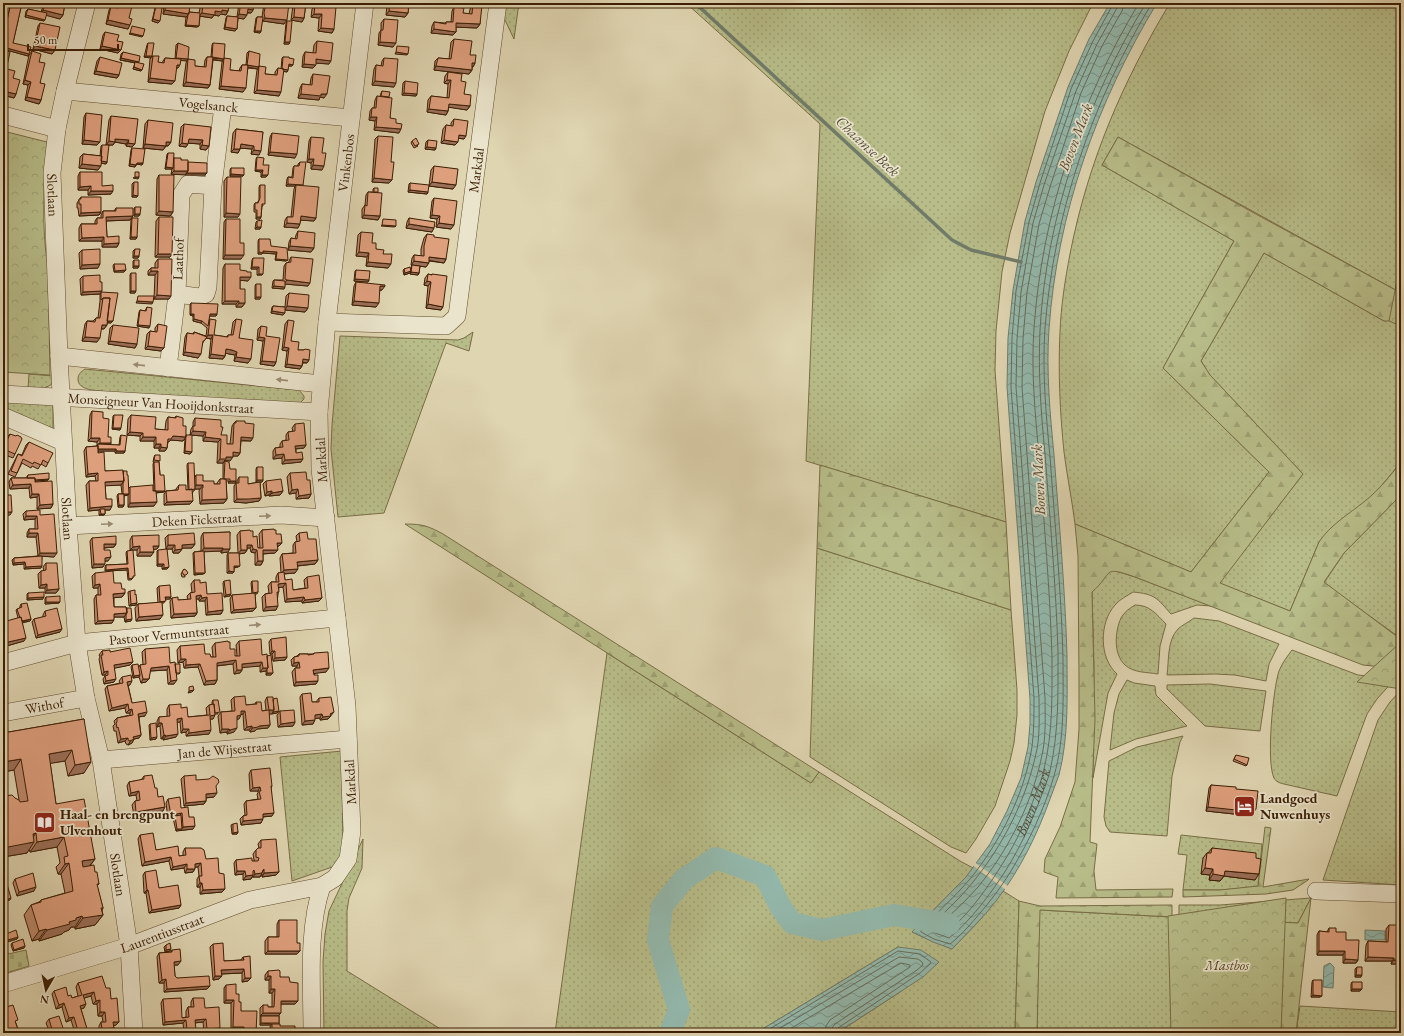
<svg xmlns="http://www.w3.org/2000/svg" width="1404" height="1036" viewBox="0 0 1404 1036" font-family="'EB Garamond',serif">
  <defs>
    <pattern id="grass-dots" width="8" height="8" patternUnits="userSpaceOnUse"><rect width="8" height="8" fill="#b7bc88"/><path d="M2 2h.1M6 6h.1" fill="none" stroke="#9ea174" stroke-width="1.8" stroke-linecap="round"/></pattern>
    <pattern id="forest-firs" width="22" height="20" patternUnits="userSpaceOnUse"><rect width="22" height="20" fill="#b7bc88"/><path d="M5 1l3.5 6h-7zM16 11l3.5 6h-7z" fill="#9ea174"/></pattern>
    <pattern id="cemetery-stones" width="16" height="16" patternUnits="userSpaceOnUse"><rect width="16" height="16" fill="#b7bc88"/><path d="M2 7V4a2 2 0 0 1 4 0v3zM10 15v-3a2 2 0 0 1 4 0v3z" fill="#9ea174"/></pattern>
    <pattern id="park-crowns" width="20" height="18" patternUnits="userSpaceOnUse"><rect width="20" height="18" fill="#b7bc88"/><path d="M2 6a3 3 0 1 1 6 0M12 15a3 3 0 1 1 6 0" fill="none" stroke="#9ea174"/></pattern>
    <pattern id="water-waves" width="16" height="10" patternUnits="userSpaceOnUse"><rect width="16" height="10" fill="#93b9ad"/><path d="M0 5q4-4 8 0t8 0" fill="none" stroke="#79968b"/></pattern>
  </defs>
  <rect width="100%" height="100%" fill="#dfd5b1"/>
  <filter id="stains"><feTurbulence type="fractalNoise" baseFrequency=".005" numOctaves="4"/><feColorMatrix values="0 0 0 0 .2 0 0 0 0 .09 0 0 0 0 .02 0 0 0 .5 -.17"/></filter>
  <radialGradient id="worn" r=".72"><stop offset=".6" stop-color="#630" stop-opacity="0"/><stop offset="1" stop-color="#630" stop-opacity=".3"/></radialGradient>
  <path fill="url(#grass-dots)" stroke="#796d46" d="M 506,3 L 519,3 L 514,39 L 504,18 Z
    M 686,3 L 1093,3 L 1069,51 L 1045,111 L 1010,233 L 1002,272 L 996,331 L 995,370 L 1006,522 L 806,461 L 820,124 Z
    M 1170,3 L 1401,3 L 1401,293 L 1118,137 L 1102,165 L 1234,241 L 1163,368 L 1269,472 L 1191,572 L 1075,524 C 1072,500 1067,476 1064,452 C 1060,413 1058,372 1060,332 C 1061,306 1065,280 1070,254 C 1088,162 1122,83 1170,3 Z
    M 1264,253 L 1384,321 L 1401,316 L 1401,462 L 1382,485 L 1366,501 L 1330,529 L 1319,542 L 1290,611 L 1219,583 L 1303,474 L 1210,375 L 1201,361 Z
    M 473,332 L 469,351 L 446,343 L 384,513 L 338,517 L 331,449 L 332,425 L 340,336 L 458,340 L 464,338 Z
    M 85,369 L 299,390 L 304,396 L 304,399 L 298,405 L 106,392 C 97,390 78,391 78,379 C 78,374 81,372 85,369 Z
    M 29,374 L 53,376 C 53,382 53,385 46,387 L 46,390 L 28,388 Z
    M 3,402 L 53,404 L 53,433 L 3,408 Z
    M 1401,495 L 1401,631 L 1396,635 L 1324,583 L 1344,553 Z
    M 817,548 L 1011,610 L 1017,690 L 1017,715 L 1014,743 L 1010,761 L 995,806 L 976,839 L 966,853 L 951,847 L 810,757 Z
    M 1112,570 L 1135,577 L 1211,606 L 1197,605 L 1171,614 C 1157,598 1155,594 1133,592 C 1127,596 1120,599 1115,605 C 1099,623 1099,658 1117,674 L 1108,693 L 1093,778 L 1094,667 L 1092,591 C 1100,585 1103,576 1112,570 Z
    M 1135,605 C 1150,605 1156,614 1166,624 L 1160,646 L 1158,674 C 1146,672 1134,673 1125,665 C 1113,654 1115,631 1121,618 C 1124,612 1130,608 1135,605 Z
    M 1194,618 L 1219,621 L 1279,644 L 1269,664 L 1266,681 L 1235,675 L 1215,674 L 1167,675 C 1169,661 1167,640 1178,629 C 1182,625 1189,622 1194,618 Z
    M 1292,650 L 1358,675 L 1395,679 L 1377,699 L 1367,714 L 1337,796 L 1284,784 C 1280,783 1276,782 1274,778 C 1266,762 1273,689 1279,671 C 1282,663 1287,657 1292,650 Z
    M 607,653 L 811,783 L 819,772 L 960,861 L 973,868 L 966,877 L 912,932 L 952,949 L 979,921 L 1003,891 L 1019,901 L 1015,1033 L 837,1033 L 903,990 L 898,947 L 756,1033 L 555,1033 Z
    M 1127,680 L 1134,683 L 1155,686 L 1156,695 L 1187,726 L 1136,739 L 1110,750 L 1114,713 L 1119,694 Z
    M 1210,684 L 1266,691 L 1260,731 L 1205,726 L 1167,689 L 1167,685 Z
    M 1401,690 L 1401,885 L 1323,880 L 1378,720 L 1390,702 Z
    M 1183,736 L 1180,742 L 1172,776 L 1167,836 L 1110,832 L 1106,826 L 1104,817 L 1109,761 L 1137,747 Z
    M 342,751 L 343,856 L 335,866 L 292,881 L 280,757 Z
    M 1181,835 L 1262,844 L 1258,887 L 1220,890 L 1183,890 L 1187,855 L 1178,854 Z
    M 363,839 L 362,868 L 349,898 L 347,911 L 347,971 L 447,1033 L 324,1033 L 323,962 L 325,934 L 329,911 Z
    M 1311,898 L 1298,923 L 1179,917 L 1179,905 L 1220,905 Z
    M 1039,910 L 1172,917 L 1176,1033 L 1037,1033 Z
    M 1300,1006 L 1401,1012 L 1401,1033 L 1296,1033 Z"/>
  <path fill="url(#forest-firs)" stroke="#796d46" d="M 1118,137 L 1254,213 L 1401,293 L 1389,321 L 1384,321 L 1264,253 L 1201,361 L 1210,375 L 1303,474 L 1220,583 L 1290,611 L 1319,542 C 1330,525 1349,514 1365,501 C 1379,490 1390,476 1401,462 L 1401,495 L 1344,553 L 1324,582 L 1395,635 L 1401,631 L 1401,669 L 1363,665 L 1135,577 C 1101,565 1114,573 1092,592 L 1095,718 L 1090,842 L 1097,844 L 1094,871 L 1096,890 L 1173,889 L 1172,897 L 1056,898 L 1058,877 L 1044,872 L 1045,859 L 1060,827 L 1075,782 L 1079,729 L 1079,680 L 1078,556 L 1075,524 L 1191,572 L 1269,472 L 1163,368 L 1234,241 L 1102,165 Z
    M 820,465 L 1006,522 L 1011,610 L 817,548 Z
    M 405,524 C 423,524 428,526 443,534 L 819,772 L 811,783 Z
    M 1265,827 L 1271,828 L 1263,887 L 1309,879 L 1308,880 L 1293,890 L 1266,894 L 1183,897 L 1183,890 L 1220,890 L 1258,886 Z
    M 1311,898 L 1296,1033 L 1183,1033 L 1179,917 L 1298,923 Z
    M 1019,901 L 1040,906 L 1172,905 L 1172,917 L 1040,910 L 1037,1033 L 1015,1033 Z"/>
  <path fill="url(#cemetery-stones)" stroke="#796d46" d="M 3,934 L 8,954 L 26,950 L 29,966 L 3,974 Z"/>
  <path fill="url(#park-crowns)" stroke="#796d46" d="M 3,131 L 47,142 C 44,183 41,226 48,268 L 50,375 L 3,372 Z
    M 1401,260 L 1401,326 L 1389,321 Z
    M 1401,642 L 1401,689 L 1357,682 Z
    M 1286,898 L 1281,1033 L 1171,1033 L 1168,916 Z"/>
  <path fill="url(#water-waves)" stroke="#707b69" d="M 1110,3 L 1157,3 C 1097,102 1057,214 1049,329 C 1046,371 1050,413 1054,455 C 1059,521 1065,588 1067,655 C 1067,695 1069,736 1059,775 C 1056,783 1053,791 1050,799 C 1037,835 1020,870 996,901 C 983,918 967,933 952,949 L 933,942 L 912,932 L 966,877 L 990,844 L 1007,811 L 1021,778 L 1028,747 L 1030,724 L 1030,699 L 1007,387 L 1008,338 L 1013,290 L 1025,221 L 1036,182 L 1068,87 L 1089,39 Z
    M 1365,930 L 1385,931 L 1385,940 L 1365,940 Z
    M 898,947 L 921,950 L 939,962 L 923,977 L 903,990 L 837,1033 L 756,1033 Z
    M 1330,963 L 1334,967 L 1333,988 L 1323,987 L 1324,966 Z"/>
  <path fill="#dfd5b1" d="M 974,862 L 1008,886 L 1006,890 L 972,865 Z"/>
  <g fill="none" stroke-linecap="round" stroke-linejoin="round">
    <g stroke="#676c58" stroke-width="1">
      <path d="M 1113,3 L 1112,6 L 1093,41 L 1071,89 L 1040,183 L 1029,222 L 1016,291 L 1012,338 L 1011,387 L 1034,698 C 1034,715 1034,731 1032,747 C 1024,795 1000,842 970,879 C 955,897 936,913 921,930 L 921,932 L 934,939 L 950,944 C 957,939 962,933 968,927 C 984,909 998,892 1011,871 C 1029,841 1044,810 1054,776 C 1065,738 1063,697 1063,657 C 1061,590 1055,524 1050,457 C 1046,414 1042,371 1045,328 C 1054,212 1092,102 1152,3"/>
      <path d="M 1118,3 L 1117,8 L 1097,44 L 1076,91 L 1044,185 L 1033,223 L 1021,292 L 1017,339 L 1016,387 L 1039,698 C 1039,715 1040,733 1037,749 C 1027,798 1004,844 973,882 C 960,899 943,913 929,928 L 930,931 L 949,938 C 969,923 992,892 1006,870 C 1021,846 1032,821 1042,794 C 1045,787 1048,779 1050,771 C 1059,731 1058,693 1058,652 C 1056,586 1050,520 1045,454 C 1041,413 1038,372 1040,330 C 1046,217 1087,100 1146,3"/>
      <path id="s1" d="M 1124,3 L 1122,11 L 1102,46 L 1081,93 L 1050,187 L 1039,224 L 1027,292 L 1023,339 L 1022,387 L 1045,698 C 1045,715 1046,733 1043,750 C 1034,799 1010,848 978,887 C 966,901 952,913 939,926 L 940,929 L 947,931 C 967,918 990,884 1003,863 C 1017,841 1027,818 1036,793 C 1039,785 1043,777 1044,769 C 1053,732 1052,695 1052,657 C 1050,590 1044,523 1039,455 C 1035,413 1031,370 1034,328 C 1042,214 1080,101 1139,3"/>
      <path d="M 763,1033 L 898,951 L 920,954 L 931,962 L 930,964 L 920,973 L 838,1028 L 836,1033"/>
      <path d="M 772,1033 L 899,957 L 918,959 L 922,962 L 923,965 L 917,970 L 835,1024 L 832,1028 L 831,1033"/>
      <path d="M 783,1033 L 901,963 L 910,965 L 910,967 L 830,1020 L 826,1026 L 825,1033"/>
    </g>
    <path stroke="#707b69" stroke-width="3.5" d="M 695,3 L 952,240 L 971,250 L 1021,262"/>
    <path stroke="#93b9ad" stroke-width="22" d="M 670,1033 L 679,1010 L 658,940 L 662,906 L 684,879 L 716,858 L 765,876 L 780,906 L 792,923 L 822,930 L 894,915 L 949,924"/>
    <defs>
      <g id="minor">
        <path id="s2" d="M 87,3 L 65,91 L 57,129 L 52,173 L 59,356 L 68,526 L 77,643 L 86,698 L 101,760 L 129,946 L 134,1033"/>
        <path id="s3" d="M 65,91 L 351,118"/>
        <path d="M 3,115 L 57,129"/>
        <path d="M 213,186 L 188,184 L 181,195 L 177,294 L 199,297 L 206,294 L 208,287 L 213,186 L 223,106"/>
        <path id="s4" d="M 327,322 L 446,326 L 457,316 L 498,3"/>
        <path d="M 59,356 L 321,384"/>
        <path d="M 168,368 L 177,294"/>
        <path id="s5" d="M 3,394 L 319,412"/>
        <path d="M 3,416 L 63,442"/>
        <path id="s6" d="M 68,526 L 281,515 L 326,518"/>
        <path id="s7" d="M 3,663 L 77,643 L 337,618"/>
        <path id="s8" d="M 3,713 L 86,698"/>
        <path id="s9" d="M 101,760 L 348,739"/>
        <path d="M 1316,891 L 1401,894"/>
        <path id="s10" d="M 3,984 L 129,946 L 250,900 L 322,886"/>
        <path id="s11" d="M 312,1033 C 312,986 307,930 322,886 L 335,878 L 348,859 L 352,831 L 347,706 L 320,469 L 319,412 L 327,322 L 365,3"/>
      </g>
    </defs>
    <use href="#minor" stroke="#644c2f" stroke-width="18"/>
    <use href="#minor" stroke="#eae4cc" stroke-width="17"/>
  </g>
  <path fill="#bf896c" stroke="#3b1e04" d="M 11,3 L 22,3 L 13,43 L 29,54 L 28,56 L 3,49 L 3,35 Z
    M 47,3 L 65,3 L 63,15 L 60,19 L 46,15 L 44,21 L 25,17 L 26,11 L 28,9 L 41,12 L 42,9 L 45,5 L 47,5 Z
    M 119,3 L 129,18 L 128,29 L 106,24 L 109,10 L 111,6 L 116,8 Z
    M 164,3 L 190,3 L 189,12 L 199,13 L 201,3 L 230,3 L 228,11 L 226,15 L 221,14 L 219,16 L 214,15 L 212,18 L 200,16 L 199,26 L 197,27 L 185,26 L 186,17 L 163,14 Z
    M 239,3 L 254,3 L 253,10 L 251,13 L 247,13 L 244,19 L 238,18 L 237,29 L 235,31 L 224,29 L 226,18 L 227,16 L 237,17 Z
    M 264,3 L 289,3 L 284,24 L 263,21 L 262,20 L 261,31 L 260,33 L 254,32 L 256,18 L 257,17 L 262,17 Z
    M 294,3 L 306,3 L 304,18 L 302,22 L 291,20 L 293,5 Z
    M 380,3 L 409,3 L 408,13 L 405,17 L 386,15 L 387,5 Z
    M 472,3 L 480,3 L 480,24 L 477,28 L 456,27 L 456,32 L 453,35 L 431,33 L 432,26 L 434,22 L 445,23 L 446,22 L 451,22 L 452,11 L 454,7 L 463,13 L 469,14 L 471,5 Z
    M 315,5 L 334,29 L 332,33 L 318,31 L 319,18 L 311,17 L 312,9 Z
    M 156,6 L 158,23 L 152,21 L 155,8 Z
    M 384,19 L 393,47 L 378,45 L 379,33 L 381,30 L 381,23 Z
    M 287,21 L 289,44 L 284,44 L 286,23 Z
    M 40,23 L 55,50 L 52,54 L 33,49 L 38,26 Z
    M 105,32 L 117,41 L 121,50 L 118,53 L 100,49 L 103,35 Z
    M 454,39 L 470,55 L 475,63 L 473,67 L 472,67 L 472,70 L 469,74 L 434,70 L 435,61 L 438,58 L 449,59 L 451,42 Z
    M 317,41 L 329,64 L 316,63 L 313,68 L 302,67 L 303,56 L 305,52 L 313,53 L 314,45 Z
    M 148,43 L 152,56 L 158,62 L 162,63 L 163,61 L 165,58 L 175,59 L 176,45 L 178,43 L 188,59 L 187,61 L 181,60 L 178,68 L 176,68 L 172,84 L 148,82 L 150,59 L 151,58 L 144,57 L 147,45 Z
    M 213,43 L 222,61 L 213,60 L 210,85 L 208,88 L 183,86 L 186,63 L 188,59 L 195,66 L 204,67 L 205,60 L 207,57 L 211,57 L 212,45 Z
    M 32,51 L 39,62 L 41,100 L 39,104 L 25,100 L 28,85 L 23,84 L 29,55 Z
    M 249,51 L 258,69 L 248,68 L 243,92 L 219,89 L 222,62 L 224,58 L 230,70 L 239,71 L 240,68 L 242,65 L 246,65 L 247,53 Z
    M 123,52 L 139,62 L 138,63 L 142,70 L 141,71 L 133,69 L 135,63 L 120,60 L 121,54 Z
    M 100,57 L 119,75 L 117,78 L 94,74 L 97,61 Z
    M 283,57 L 289,58 L 293,65 L 292,66 L 288,66 L 288,70 L 287,72 L 283,71 L 279,96 L 254,93 L 257,70 L 259,66 L 265,74 L 275,75 L 275,72 L 278,68 L 281,69 L 282,58 Z
    M 384,58 L 394,87 L 372,85 L 374,69 L 376,65 L 381,66 L 382,61 Z
    M 7,69 L 13,78 L 16,94 L 14,98 L 3,95 L 3,79 L 5,72 Z
    M 448,72 L 461,81 L 464,94 L 470,106 L 467,110 L 449,107 L 448,111 L 446,115 L 427,112 L 428,100 L 431,96 L 447,98 L 448,84 L 444,83 L 445,76 Z
    M 313,74 L 324,98 L 320,97 L 319,100 L 298,98 L 300,88 L 302,84 L 310,85 L 311,78 Z
    M 405,81 L 417,94 L 416,96 L 402,95 L 403,83 Z
    M 382,91 L 389,97 L 390,118 L 396,123 L 399,133 L 374,130 L 375,121 L 369,120 L 370,111 L 372,108 L 374,108 L 375,100 L 377,96 L 380,97 L 381,93 Z
    M 86,113 L 97,145 L 82,144 L 84,117 Z
    M 111,116 L 135,144 L 132,147 L 126,146 L 126,144 L 115,142 L 113,145 L 106,145 L 109,120 Z
    M 454,119 L 464,139 L 458,138 L 455,145 L 441,143 L 443,129 L 446,125 L 451,126 L 451,123 Z
    M 148,120 L 171,142 L 168,146 L 166,146 L 163,150 L 143,148 L 145,124 Z
    M 184,124 L 209,146 L 206,150 L 200,149 L 200,144 L 188,143 L 186,147 L 179,146 L 181,127 Z
    M 236,129 L 263,132 L 259,155 L 251,154 L 252,149 L 240,148 L 240,149 L 238,153 L 231,152 L 233,133 Z
    M 272,133 L 295,158 L 268,155 L 270,137 Z
    M 378,136 L 392,180 L 389,183 L 372,182 L 375,139 Z
    M 311,137 L 322,153 L 322,170 L 311,169 L 311,163 L 307,162 L 309,141 Z
    M 428,140 L 436,148 L 435,150 L 425,149 L 426,142 Z
    M 412,141 L 418,146 L 414,148 L 411,143 Z
    M 102,145 L 107,162 L 106,164 L 101,163 L 98,170 L 79,168 L 80,157 L 83,154 L 100,156 L 101,146 Z
    M 132,148 L 143,163 L 142,165 L 137,164 L 135,167 L 129,166 L 131,150 Z
    M 168,153 L 173,159 L 174,158 L 188,162 L 205,175 L 171,174 L 172,169 L 165,169 L 167,154 Z
    M 257,157 L 263,165 L 266,177 L 261,177 L 261,172 L 255,171 L 256,159 Z
    M 300,162 L 303,186 L 316,218 L 314,221 L 301,220 L 298,228 L 284,227 L 285,220 L 287,217 L 291,217 L 294,189 L 295,186 L 286,186 L 287,179 L 288,177 L 292,177 L 293,168 L 294,166 L 298,166 L 298,164 Z
    M 434,166 L 453,189 L 429,186 L 431,170 Z
    M 231,168 L 243,176 L 230,176 L 230,170 Z
    M 80,172 L 102,186 L 111,194 L 88,195 L 88,190 L 78,190 L 78,176 Z
    M 159,175 L 173,212 L 170,216 L 156,215 L 157,179 Z
    M 227,177 L 238,217 L 224,217 L 224,181 Z
    M 134,182 L 137,197 L 132,197 L 132,184 Z
    M 410,183 L 428,192 L 427,194 L 408,192 L 409,184 Z
    M 260,185 L 263,206 L 262,206 L 261,217 L 260,219 L 256,219 L 256,212 L 254,212 L 254,205 L 255,203 L 257,203 L 259,200 L 259,187 Z
    M 374,188 L 378,192 L 380,216 L 378,220 L 362,218 L 362,209 L 365,205 L 366,195 L 368,192 L 373,192 L 373,189 Z
    M 81,197 L 101,212 L 99,215 L 79,216 L 78,208 L 77,208 L 77,203 Z
    M 434,198 L 451,229 L 436,227 L 437,219 L 430,218 L 432,201 Z
    M 135,207 L 140,214 L 139,216 L 134,216 L 134,209 Z
    M 116,208 L 133,216 L 130,220 L 106,221 L 107,237 L 119,243 L 117,247 L 102,247 L 102,241 L 79,241 L 79,228 L 81,224 L 95,224 L 95,221 L 97,218 L 101,218 L 101,215 L 103,211 L 114,211 Z
    M 159,217 L 170,257 L 155,257 L 156,221 Z
    M 132,218 L 137,237 L 136,239 L 130,239 L 131,220 Z
    M 409,218 L 432,232 L 406,228 L 407,222 Z
    M 226,219 L 241,259 L 223,259 L 224,222 Z
    M 257,221 L 261,227 L 260,229 L 255,229 L 256,222 Z
    M 298,231 L 314,248 L 311,252 L 288,250 L 289,242 L 291,238 L 295,239 L 296,235 Z
    M 361,232 L 372,243 L 376,249 L 383,254 L 388,268 L 366,266 L 367,257 L 356,256 L 358,235 Z
    M 427,234 L 434,237 L 446,259 L 444,263 L 429,261 L 426,267 L 420,266 L 419,273 L 418,275 L 410,274 L 410,273 L 404,275 L 403,271 L 404,269 L 411,269 L 411,267 L 412,265 L 411,265 L 412,258 L 414,255 L 421,256 L 421,249 L 424,238 Z
    M 259,239 L 271,246 L 286,261 L 275,260 L 276,254 L 263,253 L 262,254 L 258,254 L 258,241 Z
    M 135,249 L 139,256 L 138,258 L 133,258 L 133,251 Z
    M 82,250 L 98,268 L 80,269 L 79,253 Z
    M 291,257 L 308,286 L 285,284 L 284,289 L 272,288 L 273,281 L 274,280 L 283,280 L 284,266 L 286,263 L 289,262 L 289,261 Z
    M 253,258 L 263,274 L 262,275 L 257,275 L 257,269 L 251,269 L 252,260 Z
    M 158,259 L 169,299 L 154,299 L 155,275 L 148,275 L 148,271 L 151,268 L 155,268 L 155,263 Z
    M 134,260 L 139,266 L 138,268 L 133,268 L 133,261 Z
    M 114,264 L 126,270 L 124,272 L 114,272 L 113,266 Z
    M 225,264 L 240,270 L 248,281 L 240,280 L 240,289 L 245,303 L 242,307 L 236,307 L 236,304 L 222,304 L 223,268 Z
    M 356,270 L 369,280 L 368,282 L 354,281 L 355,271 Z
    M 131,273 L 135,293 L 130,293 L 130,275 Z
    M 428,274 L 431,275 L 432,274 L 441,310 L 426,308 L 428,286 L 424,285 L 425,278 Z
    M 83,276 L 101,292 L 113,321 L 111,323 L 107,323 L 107,325 L 104,329 L 101,329 L 97,342 L 82,341 L 85,324 L 87,321 L 93,321 L 96,318 L 98,318 L 100,301 L 100,294 L 81,295 L 80,279 Z
    M 356,282 L 382,290 L 380,290 L 376,307 L 352,305 L 354,286 Z
    M 256,284 L 260,299 L 255,299 L 255,286 Z
    M 289,293 L 308,308 L 305,312 L 285,310 L 283,315 L 271,313 L 272,307 L 273,306 L 285,307 L 286,296 Z
    M 191,303 L 217,314 L 216,316 L 209,316 L 209,321 L 210,319 L 214,335 L 227,337 L 228,335 L 231,335 L 233,322 L 236,319 L 239,338 L 248,363 L 234,361 L 235,355 L 229,354 L 226,353 L 225,356 L 223,359 L 209,358 L 211,339 L 206,338 L 202,344 L 198,358 L 183,355 L 185,337 L 187,333 L 193,334 L 194,332 L 206,336 L 207,328 L 201,323 L 193,321 L 193,316 L 190,315 L 190,305 Z
    M 147,307 L 149,328 L 137,326 L 139,312 L 140,310 L 145,311 Z
    M 288,320 L 291,341 L 298,350 L 304,350 L 305,349 L 309,360 L 307,363 L 303,363 L 302,366 L 300,369 L 285,367 L 287,351 L 282,350 L 285,324 Z
    M 158,324 L 164,348 L 161,351 L 145,349 L 147,334 L 150,331 L 155,332 L 155,328 Z
    M 113,325 L 137,344 L 135,348 L 108,344 L 110,328 Z
    M 261,326 L 266,336 L 276,362 L 274,366 L 260,364 L 263,341 L 257,340 L 258,329 Z
    M 92,411 L 103,418 L 108,437 L 111,443 L 110,445 L 119,445 L 120,437 L 121,435 L 125,451 L 124,453 L 115,453 L 115,451 L 98,451 L 98,453 L 105,471 L 123,471 L 129,488 L 130,487 L 154,491 L 153,464 L 154,462 L 153,462 L 154,457 L 155,455 L 159,462 L 160,475 L 164,492 L 156,493 L 154,506 L 128,507 L 128,495 L 124,496 L 124,505 L 123,507 L 118,507 L 117,496 L 118,494 L 122,494 L 121,485 L 105,485 L 106,499 L 110,510 L 105,510 L 105,514 L 104,515 L 99,515 L 99,510 L 88,511 L 86,485 L 89,481 L 96,481 L 95,476 L 86,477 L 84,451 L 86,447 L 97,446 L 97,442 L 88,441 L 90,415 Z
    M 114,415 L 120,430 L 112,429 L 113,416 Z
    M 131,415 L 155,429 L 165,430 L 166,421 L 168,417 L 175,418 L 176,416 L 183,426 L 186,435 L 190,454 L 184,453 L 185,439 L 183,441 L 171,440 L 168,442 L 167,448 L 165,451 L 159,451 L 159,448 L 154,448 L 154,441 L 140,441 L 140,436 L 127,435 L 128,419 Z
    M 195,418 L 221,435 L 227,444 L 230,444 L 232,426 L 234,423 L 236,421 L 245,423 L 251,441 L 241,441 L 240,453 L 238,456 L 233,456 L 230,461 L 225,460 L 223,463 L 217,463 L 218,442 L 203,441 L 203,436 L 190,435 L 191,429 L 193,426 L 193,422 Z
    M 295,424 L 306,445 L 304,448 L 296,449 L 296,453 L 301,462 L 282,464 L 282,458 L 273,459 L 273,451 L 275,448 L 280,447 L 280,444 L 282,441 L 286,440 L 286,435 L 288,432 L 293,431 L 292,428 Z
    M 10,434 L 15,454 L 13,458 L 3,454 L 3,447 L 7,437 Z
    M 29,442 L 48,463 L 46,467 L 41,464 L 38,469 L 32,466 L 31,468 L 22,463 L 15,477 L 8,474 L 18,454 L 22,455 L 26,445 Z
    M 225,461 L 230,469 L 236,481 L 235,483 L 228,483 L 229,481 L 226,481 L 227,499 L 224,503 L 200,504 L 199,491 L 200,489 L 195,489 L 194,491 L 193,491 L 190,504 L 164,505 L 164,494 L 166,491 L 176,490 L 176,489 L 179,485 L 186,490 L 188,490 L 187,465 L 188,463 L 195,477 L 196,475 L 203,481 L 214,484 L 217,484 L 217,483 L 220,479 L 223,479 L 223,463 Z
    M 257,467 L 263,480 L 262,482 L 260,482 L 261,498 L 259,501 L 246,503 L 234,502 L 234,486 L 236,483 L 237,483 L 237,481 L 239,477 L 248,484 L 260,482 L 256,482 L 256,469 Z
    M 290,473 L 307,480 L 311,494 L 309,498 L 296,499 L 296,493 L 289,494 L 287,477 Z
    M 28,475 L 48,480 L 35,481 L 35,482 L 53,504 L 51,508 L 37,509 L 37,497 L 30,498 L 29,488 L 10,489 L 9,482 L 11,478 L 26,478 Z
    M 266,481 L 283,491 L 280,495 L 269,496 L 269,495 L 265,496 L 263,484 Z
    M 26,511 L 40,515 L 54,557 L 42,556 L 41,568 L 24,569 L 24,564 L 13,565 L 12,560 L 14,558 L 38,556 L 36,537 L 27,537 L 27,533 L 29,529 L 35,529 L 35,519 L 24,520 L 23,514 Z
    M 262,530 L 274,530 L 276,534 L 279,546 L 278,546 L 275,553 L 263,554 L 263,561 L 261,565 L 255,565 L 255,553 L 251,552 L 250,548 L 247,548 L 247,550 L 245,553 L 239,554 L 238,567 L 234,568 L 234,572 L 233,573 L 227,573 L 227,555 L 228,553 L 238,553 L 237,535 L 240,531 L 250,531 L 258,548 L 260,548 L 259,534 Z
    M 230,532 L 228,552 L 221,553 L 221,551 L 204,551 L 205,573 L 203,574 L 194,575 L 193,553 L 194,552 L 201,551 L 201,537 L 203,533 Z
    M 299,533 L 308,539 L 318,560 L 315,564 L 298,566 L 295,573 L 284,574 L 285,580 L 293,590 L 305,588 L 304,580 L 307,577 L 322,598 L 319,601 L 302,603 L 302,601 L 285,602 L 283,587 L 279,587 L 276,610 L 263,611 L 262,597 L 265,594 L 269,593 L 268,586 L 271,582 L 276,582 L 276,577 L 278,573 L 281,573 L 280,558 L 282,554 L 293,553 L 293,545 L 295,542 L 297,542 L 296,536 Z
    M 168,535 L 195,544 L 192,548 L 182,548 L 182,549 L 179,553 L 173,553 L 172,549 L 166,549 L 165,538 Z
    M 132,536 L 159,546 L 157,549 L 153,549 L 151,556 L 137,556 L 137,550 L 130,550 L 130,540 Z
    M 92,538 L 116,544 L 114,547 L 104,548 L 104,550 L 108,561 L 105,561 L 103,567 L 92,568 L 90,541 Z
    M 158,550 L 167,569 L 162,569 L 162,566 L 157,566 L 157,551 Z
    M 127,551 L 133,578 L 131,580 L 128,580 L 127,570 L 105,571 L 105,567 L 106,565 L 127,564 L 126,553 Z
    M 46,563 L 59,589 L 56,593 L 45,593 L 45,588 L 39,588 L 38,574 L 41,571 L 44,571 L 43,567 Z
    M 184,569 L 185,577 L 182,577 L 181,574 Z
    M 95,573 L 114,583 L 122,589 L 125,593 L 122,597 L 114,597 L 114,607 L 126,607 L 131,621 L 125,622 L 124,617 L 114,617 L 112,623 L 95,624 L 94,599 L 96,595 L 98,595 L 98,588 L 93,588 L 92,576 Z
    M 194,580 L 200,583 L 207,594 L 223,610 L 221,614 L 206,615 L 205,601 L 199,601 L 199,599 L 196,599 L 197,613 L 195,616 L 171,618 L 170,601 L 172,598 L 178,600 L 188,600 L 187,596 L 190,593 L 192,593 L 191,584 Z
    M 224,581 L 230,596 L 224,597 L 223,583 Z
    M 252,581 L 258,592 L 257,594 L 255,594 L 256,608 L 253,611 L 231,613 L 230,599 L 232,595 L 252,594 L 251,583 Z
    M 159,586 L 170,599 L 165,599 L 164,603 L 162,603 L 160,619 L 136,621 L 135,608 L 138,604 L 158,603 L 157,588 Z
    M 130,591 L 136,605 L 129,606 L 128,592 Z
    M 28,593 L 43,599 L 27,600 L 27,594 Z
    M 46,597 L 59,603 L 45,604 L 45,599 Z
    M 21,604 L 31,619 L 30,621 L 22,623 L 24,641 L 3,647 L 3,623 L 18,618 L 16,610 L 17,609 L 20,608 L 20,606 Z
    M 45,611 L 60,632 L 36,638 L 32,622 L 34,619 L 43,617 L 43,615 Z
    M 271,639 L 287,657 L 285,660 L 273,661 L 272,654 L 270,654 L 269,642 Z
    M 239,641 L 262,655 L 273,673 L 271,675 L 266,675 L 266,671 L 260,672 L 260,666 L 242,667 L 242,670 L 240,673 L 234,674 L 233,664 L 217,666 L 217,680 L 215,684 L 204,685 L 198,667 L 184,668 L 183,662 L 178,663 L 177,650 L 180,646 L 205,654 L 211,657 L 213,657 L 212,647 L 215,643 L 230,649 L 235,656 L 237,656 L 236,645 Z
    M 145,649 L 170,663 L 175,664 L 180,673 L 179,674 L 176,674 L 174,684 L 168,684 L 167,670 L 150,671 L 149,679 L 146,682 L 141,683 L 139,677 L 133,678 L 131,667 L 132,665 L 139,667 L 140,665 L 143,665 L 142,652 Z
    M 102,651 L 110,652 L 130,665 L 114,668 L 114,682 L 104,684 L 103,679 L 105,676 L 105,675 L 102,675 L 99,659 L 100,657 L 99,655 Z
    M 314,653 L 326,672 L 314,673 L 316,684 L 294,686 L 292,672 L 295,668 L 297,668 L 297,666 L 292,666 L 291,660 L 294,657 L 297,656 L 299,654 L 313,654 Z
    M 122,677 L 130,685 L 128,685 L 132,703 L 145,716 L 139,717 L 141,735 L 139,738 L 134,739 L 132,743 L 128,745 L 126,744 L 125,741 L 118,743 L 116,731 L 114,731 L 113,726 L 115,724 L 114,721 L 117,718 L 130,715 L 130,713 L 126,713 L 125,708 L 109,711 L 105,689 L 107,686 L 120,683 L 119,681 Z
    M 302,694 L 312,702 L 316,702 L 319,698 L 331,716 L 328,719 L 320,720 L 320,718 L 315,718 L 313,724 L 302,725 L 300,697 Z
    M 234,697 L 246,705 L 255,704 L 256,702 L 262,711 L 266,710 L 265,701 L 267,697 L 277,713 L 269,714 L 270,725 L 268,728 L 257,729 L 255,731 L 250,732 L 249,730 L 244,730 L 243,714 L 241,714 L 239,719 L 237,719 L 234,732 L 227,734 L 227,732 L 220,733 L 218,716 L 221,712 L 232,711 L 231,700 Z
    M 213,700 L 218,714 L 215,714 L 213,719 L 210,719 L 209,734 L 186,736 L 186,732 L 181,733 L 180,722 L 177,722 L 176,737 L 163,740 L 163,738 L 161,739 L 160,726 L 157,727 L 157,721 L 159,717 L 167,717 L 167,709 L 169,705 L 181,708 L 188,717 L 207,715 L 206,708 L 209,705 L 212,705 L 212,702 Z
    M 280,711 L 295,722 L 293,726 L 278,727 L 277,715 Z
    M 84,719 L 84,773 L 68,776 L 65,761 L 50,763 L 56,804 L 95,859 L 90,866 L 95,872 L 99,884 L 97,886 L 103,908 L 102,910 L 103,915 L 95,925 L 75,929 L 75,927 L 71,927 L 69,930 L 64,932 L 62,934 L 39,941 L 39,939 L 32,941 L 24,915 L 31,905 L 39,902 L 41,900 L 65,893 L 61,874 L 58,874 L 56,867 L 60,863 L 57,847 L 30,852 L 29,849 L 27,853 L 3,857 L 3,796 L 19,800 L 14,770 L 3,772 L 3,733 Z
    M 150,724 L 156,739 L 150,740 L 149,725 Z
    M 1236,755 L 1247,765 L 1246,766 L 1233,761 Z
    M 251,770 L 272,786 L 271,788 L 272,816 L 263,817 L 261,823 L 241,825 L 240,819 L 243,816 L 245,815 L 244,804 L 246,801 L 258,799 L 257,794 L 258,793 L 258,791 L 250,791 L 249,774 Z
    M 144,776 L 155,788 L 158,797 L 163,811 L 134,815 L 132,805 L 135,801 L 137,801 L 136,795 L 129,796 L 127,786 L 129,782 L 141,780 Z
    M 184,776 L 196,780 L 214,797 L 206,798 L 206,801 L 204,804 L 184,806 L 181,779 Z
    M 1211,785 L 1236,789 L 1254,812 L 1236,810 L 1234,814 L 1206,811 L 1209,788 Z
    M 168,799 L 181,808 L 189,817 L 193,829 L 176,831 L 173,818 L 168,819 L 166,803 Z
    M 233,824 L 238,832 L 237,834 L 232,834 L 231,825 Z
    M 140,835 L 156,850 L 179,856 L 183,856 L 183,852 L 185,848 L 206,859 L 219,873 L 222,892 L 200,894 L 200,887 L 197,887 L 197,879 L 199,876 L 198,867 L 195,867 L 193,872 L 185,873 L 184,868 L 171,870 L 169,861 L 142,866 L 138,839 Z
    M 261,840 L 279,872 L 276,875 L 262,877 L 262,874 L 260,877 L 252,877 L 251,879 L 243,880 L 243,874 L 235,875 L 234,863 L 236,860 L 252,861 L 255,861 L 254,860 L 253,854 L 256,850 L 259,848 L 258,844 Z
    M 1212,848 L 1256,858 L 1255,880 L 1224,876 L 1220,881 L 1209,880 L 1210,875 L 1201,874 L 1203,858 L 1207,853 L 1208,853 Z
    M 145,872 L 159,888 L 181,905 L 179,908 L 149,913 L 146,893 L 144,893 L 143,875 Z
    M 15,879 L 34,891 L 17,896 L 13,883 Z
    M 279,920 L 297,943 L 300,951 L 297,954 L 265,954 L 265,941 L 268,937 L 277,937 L 277,924 Z
    M 1389,925 L 1400,955 L 1401,955 L 1401,975 L 1398,974 L 1399,964 L 1391,964 L 1392,961 L 1365,961 L 1366,945 L 1368,941 L 1386,942 L 1386,929 Z
    M 1329,928 L 1336,932 L 1346,940 L 1358,960 L 1356,963 L 1343,963 L 1343,955 L 1317,955 L 1317,935 L 1319,931 L 1327,932 Z
    M 6,934 L 18,937 L 17,939 L 7,942 L 5,936 Z
    M 12,943 L 25,946 L 24,948 L 13,951 L 11,945 Z
    M 213,944 L 224,961 L 241,960 L 243,957 L 248,981 L 242,982 L 242,973 L 222,974 L 219,979 L 213,980 L 210,947 Z
    M 166,945 L 170,951 L 165,952 L 164,947 Z
    M 172,950 L 178,965 L 174,965 L 175,976 L 177,978 L 210,986 L 207,989 L 164,992 L 164,983 L 159,983 L 157,957 L 159,953 L 171,952 Z
    M 1357,967 L 1361,977 L 1355,977 L 1355,969 Z
    M 268,971 L 290,982 L 295,1004 L 281,1004 L 279,1016 L 279,1023 L 280,1026 L 295,1033 L 270,1033 L 270,1027 L 271,1025 L 260,1025 L 260,1008 L 263,1005 L 268,1007 L 272,1007 L 272,993 L 269,993 L 269,980 L 265,980 L 265,975 Z
    M 1313,980 L 1320,997 L 1311,997 L 1312,982 Z
    M 1352,982 L 1362,989 L 1360,991 L 1351,991 L 1351,984 Z
    M 78,983 L 106,988 L 111,999 L 119,1022 L 116,1025 L 113,1025 L 114,1028 L 111,1031 L 99,1032 L 99,1026 L 101,1022 L 103,1022 L 102,1016 L 98,1016 L 97,1004 L 93,1004 L 91,996 L 84,998 L 84,1008 L 81,1009 L 88,1033 L 75,1033 L 71,1020 L 66,1022 L 62,1007 L 56,1009 L 52,994 L 54,991 L 72,998 L 78,996 L 76,987 Z
    M 226,985 L 236,994 L 239,1002 L 241,1011 L 256,1033 L 241,1033 L 241,1030 L 231,1031 L 231,1003 L 224,1003 L 224,988 Z
    M 193,998 L 205,1008 L 218,1031 L 204,1032 L 203,1022 L 195,1023 L 193,1033 L 184,1033 L 183,1023 L 163,1025 L 161,1003 L 163,999 L 182,1018 L 186,1017 L 186,1011 L 188,1007 L 191,1007 L 191,1002 Z
    M 3,1008 L 16,1023 L 19,1033 L 5,1033 L 3,1027 Z
    M 49,1019 L 62,1033 L 50,1033 L 46,1023 Z"/>
  <path fill="#9b6f58" stroke="#3b1e04" d="M 380,3 L 389,3 L 387,5 Z
    M 248,9 L 253,10 L 251,13 L 245,12 Z
    M 43,10 L 63,15 L 60,19 L 41,14 Z
    M 165,10 L 189,14 L 186,17 L 163,14 Z
    M 222,10 L 228,11 L 226,15 L 221,14 L 219,16 L 214,15 L 212,18 L 199,16 L 202,13 Z
    M 389,11 L 408,13 L 405,17 L 386,15 Z
    M 239,14 L 247,15 L 244,19 L 237,18 Z
    M 314,14 L 322,14 L 319,18 L 311,17 Z
    M 26,15 L 45,20 L 44,21 L 25,17 Z
    M 294,17 L 304,18 L 302,22 L 291,20 Z
    M 265,18 L 287,20 L 284,24 L 263,21 Z
    M 153,19 L 160,21 L 158,23 L 152,21 Z
    M 108,20 L 130,25 L 128,29 L 106,24 Z
    M 456,23 L 480,24 L 477,28 L 454,27 Z
    M 186,25 L 199,26 L 197,27 L 185,26 Z
    M 225,27 L 237,29 L 235,31 L 224,29 Z
    M 321,28 L 334,29 L 332,33 L 318,31 Z
    M 434,29 L 456,32 L 453,35 L 431,33 Z
    M 255,31 L 261,31 L 260,33 L 254,32 Z
    M 130,33 L 143,36 L 142,37 L 129,34 Z
    M 285,42 L 290,42 L 289,44 L 284,44 Z
    M 380,42 L 396,43 L 393,47 L 378,45 Z
    M 35,46 L 55,50 L 52,54 L 33,49 Z
    M 102,46 L 121,50 L 118,53 L 100,49 Z
    M 3,47 L 29,54 L 28,56 L 3,49 Z
    M 396,52 L 408,54 L 407,55 L 395,54 Z
    M 146,56 L 152,56 L 151,58 L 144,57 Z
    M 121,58 L 139,62 L 138,63 L 120,60 Z
    M 176,58 L 188,59 L 187,61 L 175,60 Z
    M 212,58 L 224,59 L 222,61 L 211,59 Z
    M 316,59 L 331,61 L 329,64 L 314,63 Z
    M 472,63 L 475,63 L 473,67 L 470,66 Z
    M 289,64 L 293,65 L 292,66 L 287,66 Z
    M 304,64 L 316,65 L 313,68 L 302,67 Z
    M 3,65 L 7,66 L 6,68 L 3,67 Z
    M 177,65 L 180,65 L 178,68 L 174,68 Z
    M 247,65 L 259,67 L 258,69 L 246,67 Z
    M 436,66 L 472,70 L 469,74 L 434,70 Z
    M 134,67 L 142,70 L 141,71 L 133,69 Z
    M 282,69 L 288,70 L 287,72 L 281,71 Z
    M 96,71 L 119,75 L 117,78 L 94,74 Z
    M 150,78 L 175,81 L 172,84 L 148,82 Z
    M 25,80 L 31,82 L 28,85 L 23,84 Z
    M 447,80 L 451,80 L 448,84 L 444,83 Z
    M 375,81 L 396,83 L 394,87 L 372,85 Z
    M 186,82 L 210,85 L 208,88 L 183,86 Z
    M 221,86 L 246,88 L 243,92 L 219,89 Z
    M 257,90 L 281,92 L 279,96 L 254,93 Z
    M 3,91 L 16,94 L 14,98 L 3,95 Z
    M 404,93 L 417,94 L 416,96 L 402,95 Z
    M 301,94 L 327,94 L 324,98 L 320,97 L 319,100 L 298,98 Z
    M 27,97 L 41,100 L 39,104 L 25,100 Z
    M 449,104 L 470,106 L 467,110 L 447,107 Z
    M 429,109 L 448,111 L 446,115 L 427,112 Z
    M 371,117 L 377,117 L 375,121 L 369,120 Z
    M 376,127 L 401,129 L 399,133 L 374,130 Z
    M 459,135 L 466,136 L 464,139 L 456,138 Z
    M 115,139 L 129,140 L 126,144 L 115,142 L 113,145 L 106,145 L 109,141 Z
    M 189,139 L 203,140 L 200,144 L 186,143 Z
    M 84,140 L 100,142 L 97,145 L 82,144 Z
    M 444,140 L 458,142 L 455,145 L 441,143 Z
    M 166,142 L 171,142 L 168,146 L 164,145 Z
    M 128,143 L 135,144 L 132,147 L 126,146 Z
    M 182,143 L 188,144 L 186,147 L 179,146 Z
    M 145,144 L 166,146 L 163,150 L 143,148 Z
    M 241,144 L 254,146 L 252,149 L 238,148 Z
    M 202,145 L 209,146 L 206,150 L 200,149 Z
    M 427,147 L 436,148 L 435,150 L 425,149 Z
    M 234,149 L 240,149 L 238,153 L 231,152 Z
    M 254,150 L 261,151 L 259,155 L 251,154 Z
    M 270,152 L 297,154 L 295,158 L 268,155 Z
    M 309,159 L 314,159 L 311,163 L 307,162 Z
    M 101,161 L 107,162 L 106,164 L 100,163 Z
    M 137,163 L 143,163 L 142,165 L 136,164 Z
    M 82,164 L 101,166 L 98,170 L 79,168 Z
    M 130,164 L 136,165 L 135,167 L 129,166 Z
    M 313,165 L 324,166 L 322,170 L 311,169 Z
    M 166,167 L 173,168 L 172,169 L 165,169 Z
    M 256,170 L 263,170 L 261,172 L 255,171 Z
    M 174,171 L 188,171 L 185,175 L 171,174 Z
    M 187,173 L 207,173 L 205,175 L 185,175 Z
    M 231,174 L 244,175 L 243,176 L 230,176 Z
    M 262,175 L 268,175 L 266,177 L 261,177 Z
    M 135,177 L 139,177 L 138,179 L 133,178 Z
    M 374,178 L 392,180 L 389,183 L 372,182 Z
    M 432,182 L 456,185 L 453,189 L 429,186 Z
    M 288,184 L 303,185 L 296,185 L 295,186 L 286,186 Z
    M 91,186 L 88,190 L 78,190 L 80,187 Z
    M 410,190 L 428,192 L 427,194 L 408,192 Z
    M 91,191 L 113,191 L 111,194 L 88,195 Z
    M 133,195 L 138,196 L 137,197 L 132,197 Z
    M 159,211 L 173,212 L 170,216 L 156,215 Z
    M 101,212 L 99,215 L 79,216 L 81,213 Z
    M 226,213 L 240,214 L 238,217 L 224,217 Z
    M 135,214 L 140,214 L 139,216 L 134,216 Z
    M 364,215 L 380,216 L 378,220 L 362,218 Z
    M 432,215 L 440,216 L 437,219 L 430,218 Z
    M 133,216 L 130,220 L 104,221 L 106,217 Z
    M 301,216 L 316,218 L 314,221 L 299,220 Z
    M 257,217 L 261,217 L 260,219 L 256,219 Z
    M 287,223 L 300,224 L 298,228 L 284,227 Z
    M 439,223 L 454,225 L 451,229 L 436,227 Z
    M 409,224 L 434,228 L 432,232 L 406,228 Z
    M 382,225 L 396,226 L 394,227 L 381,226 Z
    M 257,227 L 261,227 L 260,229 L 255,229 Z
    M 104,237 L 102,241 L 79,241 L 82,238 Z
    M 131,237 L 137,237 L 136,239 L 130,239 Z
    M 119,243 L 117,247 L 102,247 L 104,244 Z
    M 290,246 L 314,248 L 311,252 L 288,250 Z
    M 263,251 L 277,252 L 276,254 L 263,253 L 262,254 L 258,254 L 259,252 Z
    M 359,252 L 369,253 L 367,257 L 356,256 Z
    M 158,254 L 172,254 L 170,257 L 155,257 Z
    M 225,255 L 244,255 L 241,259 L 223,259 Z
    M 134,256 L 139,256 L 138,258 L 133,258 Z
    M 429,257 L 446,259 L 444,263 L 427,260 Z
    M 276,259 L 288,260 L 286,261 L 275,260 Z
    M 414,261 L 429,263 L 426,267 L 411,265 Z
    M 368,262 L 391,264 L 388,268 L 366,266 Z
    M 100,264 L 98,268 L 80,269 L 82,265 Z
    M 134,266 L 139,266 L 138,268 L 133,268 Z
    M 252,267 L 259,267 L 257,269 L 251,269 Z
    M 126,270 L 124,272 L 114,272 L 115,271 Z
    M 151,271 L 158,271 L 155,275 L 148,275 Z
    M 411,271 L 410,273 L 404,275 L 405,273 Z
    M 411,272 L 419,273 L 418,275 L 410,274 Z
    M 259,274 L 263,274 L 262,275 L 257,275 Z
    M 240,277 L 251,277 L 248,281 L 237,280 Z
    M 355,279 L 369,280 L 368,282 L 354,281 Z
    M 287,280 L 310,283 L 308,286 L 284,284 Z
    M 427,281 L 431,282 L 428,286 L 424,285 Z
    M 274,286 L 285,287 L 284,289 L 272,288 Z
    M 380,286 L 385,286 L 382,290 L 378,290 Z
    M 102,291 L 100,294 L 81,295 L 83,292 Z
    M 131,291 L 136,291 L 135,293 L 130,293 Z
    M 157,295 L 171,296 L 169,299 L 154,299 Z
    M 256,297 L 261,297 L 260,299 L 255,299 Z
    M 137,301 L 153,302 L 152,304 L 136,303 Z
    M 225,301 L 239,301 L 236,304 L 222,304 Z
    M 354,301 L 379,303 L 376,307 L 352,305 Z
    M 239,303 L 245,303 L 242,307 L 236,307 Z
    M 428,304 L 443,307 L 441,310 L 426,308 Z
    M 287,306 L 308,308 L 305,312 L 285,310 Z
    M 272,311 L 285,313 L 283,315 L 271,313 Z
    M 191,314 L 194,314 L 193,316 L 190,315 Z
    M 210,314 L 217,314 L 216,316 L 208,316 Z
    M 194,319 L 202,321 L 201,323 L 193,321 Z
    M 107,321 L 113,321 L 111,323 L 105,322 Z
    M 102,325 L 107,325 L 104,329 L 99,328 Z
    M 138,325 L 150,326 L 149,328 L 137,326 Z
    M 208,335 L 213,335 L 211,339 L 206,338 Z
    M 85,337 L 100,338 L 97,342 L 82,341 Z
    M 259,337 L 265,338 L 263,341 L 257,340 Z
    M 110,341 L 137,344 L 135,348 L 108,344 Z
    M 148,346 L 164,348 L 161,351 L 145,349 Z
    M 284,347 L 289,348 L 287,351 L 282,350 Z
    M 226,349 L 232,350 L 237,352 L 235,355 L 224,353 Z
    M 185,352 L 201,354 L 198,358 L 183,355 Z
    M 211,354 L 225,356 L 223,359 L 209,358 Z
    M 236,357 L 251,359 L 248,363 L 234,361 Z
    M 303,359 L 309,360 L 307,363 L 301,362 Z
    M 262,361 L 276,362 L 274,366 L 260,364 Z
    M 287,364 L 302,366 L 300,369 L 285,367 Z
    M 113,428 L 121,428 L 120,430 L 112,429 Z
    M 193,431 L 206,432 L 203,436 L 190,435 Z
    M 130,432 L 143,433 L 140,436 L 127,435 Z
    M 173,436 L 186,437 L 183,441 L 171,440 L 168,442 L 165,442 L 168,439 Z
    M 143,437 L 156,437 L 154,441 L 140,441 Z
    M 205,437 L 221,439 L 218,442 L 203,441 Z
    M 241,437 L 253,438 L 251,441 L 239,440 Z
    M 91,438 L 100,438 L 97,442 L 88,441 Z
    M 100,443 L 111,443 L 109,447 L 98,444 L 97,446 Z
    M 156,444 L 161,444 L 159,448 L 154,448 Z
    M 306,445 L 304,448 L 293,449 L 295,446 Z
    M 161,447 L 167,448 L 165,451 L 159,451 Z
    M 98,449 L 116,449 L 115,451 L 97,451 Z
    M 117,451 L 125,451 L 124,453 L 115,453 Z
    M 185,451 L 192,452 L 190,454 L 184,453 Z
    M 233,452 L 240,453 L 238,456 L 230,456 Z
    M 284,454 L 282,458 L 273,459 L 276,455 Z
    M 226,457 L 233,457 L 230,461 L 225,460 L 223,463 L 217,463 L 220,459 Z
    M 303,459 L 301,462 L 282,464 L 285,460 Z
    M 98,473 L 95,476 L 86,477 L 88,474 Z
    M 49,479 L 48,480 L 24,482 L 26,480 Z
    M 257,480 L 263,480 L 262,482 L 256,482 Z
    M 124,481 L 121,485 L 103,486 L 105,482 Z
    M 230,481 L 236,481 L 235,483 L 228,483 Z
    M 31,484 L 29,488 L 10,489 L 13,485 Z
    M 196,485 L 203,485 L 200,489 L 194,489 Z
    M 298,489 L 296,493 L 289,494 L 292,490 Z
    M 155,491 L 165,491 L 164,492 L 154,493 Z
    M 272,491 L 269,495 L 265,496 L 267,492 Z
    M 283,491 L 280,495 L 269,496 L 272,493 Z
    M 32,494 L 39,494 L 37,497 L 30,498 Z
    M 123,494 L 129,494 L 128,495 L 122,496 Z
    M 311,494 L 309,498 L 296,499 L 299,496 Z
    M 261,498 L 259,501 L 246,503 L 234,502 L 237,499 Z
    M 227,499 L 224,503 L 200,504 L 202,500 Z
    M 193,501 L 190,504 L 164,505 L 167,502 Z
    M 157,502 L 154,506 L 128,507 L 130,503 Z
    M 53,504 L 51,508 L 37,509 L 40,505 Z
    M 119,505 L 124,505 L 123,507 L 118,507 Z
    M 112,506 L 110,510 L 100,510 L 100,509 L 99,510 L 88,511 L 90,508 Z
    M 3,512 L 12,512 L 10,515 L 3,516 Z
    M 101,514 L 105,514 L 104,515 L 99,515 Z
    M 26,516 L 37,516 L 35,519 L 24,520 Z
    M 29,533 L 38,533 L 36,537 L 27,537 Z
    M 277,543 L 282,543 L 279,546 L 275,546 Z
    M 104,544 L 116,544 L 114,547 L 102,548 Z
    M 195,544 L 192,548 L 179,548 L 182,545 Z
    M 168,545 L 175,545 L 172,549 L 166,549 Z
    M 247,545 L 252,545 L 250,548 L 245,548 Z
    M 140,546 L 137,550 L 130,550 L 133,547 Z
    M 153,546 L 159,546 L 157,549 L 151,550 Z
    M 204,548 L 223,548 L 221,551 L 201,552 Z
    M 182,549 L 179,553 L 173,553 L 175,550 Z
    M 223,549 L 230,549 L 228,552 L 221,553 Z
    M 253,549 L 257,550 L 255,553 L 251,552 Z
    M 241,550 L 247,550 L 245,553 L 238,554 Z
    M 263,550 L 278,550 L 275,553 L 260,554 Z
    M 140,552 L 154,552 L 151,556 L 137,556 Z
    M 40,553 L 57,553 L 54,557 L 38,556 Z
    M 111,557 L 108,561 L 102,561 L 105,558 Z
    M 318,560 L 315,564 L 295,566 L 297,562 Z
    M 258,561 L 263,561 L 261,565 L 255,565 Z
    M 25,562 L 24,564 L 13,565 L 14,563 Z
    M 94,564 L 105,564 L 103,567 L 92,568 Z
    M 158,564 L 164,564 L 162,566 L 157,566 Z
    M 42,566 L 41,568 L 24,569 L 26,567 Z
    M 234,566 L 240,566 L 238,567 L 233,568 Z
    M 169,567 L 167,569 L 162,569 L 164,568 Z
    M 128,568 L 127,570 L 105,571 L 106,570 Z
    M 298,569 L 295,573 L 281,574 L 284,570 Z
    M 229,571 L 234,572 L 233,573 L 227,573 Z
    M 195,573 L 205,573 L 203,574 L 194,575 Z
    M 286,583 L 283,587 L 276,588 L 278,584 Z
    M 47,584 L 45,588 L 39,588 L 41,585 Z
    M 100,584 L 98,588 L 93,588 L 95,585 Z
    M 59,589 L 56,593 L 45,593 L 47,590 Z
    M 125,593 L 122,597 L 111,598 L 113,594 Z
    M 231,594 L 230,596 L 224,597 L 226,595 Z
    M 201,595 L 199,599 L 193,599 L 196,596 Z
    M 44,597 L 43,599 L 27,600 L 28,598 Z
    M 165,597 L 171,597 L 170,599 L 164,599 Z
    M 207,597 L 205,601 L 199,601 L 202,598 Z
    M 304,597 L 302,601 L 285,602 L 287,599 Z
    M 322,598 L 319,601 L 302,603 L 305,600 Z
    M 46,602 L 60,602 L 59,603 L 45,604 Z
    M 137,603 L 136,605 L 129,606 L 131,604 Z
    M 278,606 L 276,610 L 263,611 L 266,607 Z
    M 256,608 L 253,611 L 231,613 L 234,610 Z
    M 223,610 L 221,614 L 206,615 L 208,612 Z
    M 127,613 L 124,617 L 112,617 L 114,614 Z
    M 197,613 L 195,616 L 171,618 L 174,614 Z
    M 163,615 L 160,619 L 136,621 L 139,617 Z
    M 31,619 L 30,621 L 19,623 L 21,622 Z
    M 132,619 L 131,621 L 125,622 L 126,620 Z
    M 114,620 L 112,623 L 95,624 L 98,621 Z
    M 62,629 L 60,632 L 36,638 L 38,635 Z
    M 26,638 L 24,641 L 3,647 L 3,645 L 4,643 Z
    M 272,651 L 275,651 L 272,654 L 270,654 Z
    M 287,657 L 285,660 L 273,661 L 275,658 Z
    M 181,659 L 186,659 L 183,662 L 178,663 Z
    M 236,660 L 233,664 L 214,666 L 217,663 Z
    M 133,662 L 130,665 L 111,669 L 114,665 Z
    M 262,662 L 260,666 L 239,668 L 242,664 Z
    M 299,662 L 297,666 L 292,666 L 294,663 Z
    M 200,664 L 198,667 L 184,668 L 186,665 Z
    M 169,666 L 167,670 L 149,671 L 151,668 Z
    M 263,668 L 268,668 L 266,671 L 260,672 Z
    M 329,668 L 326,672 L 311,674 L 313,670 Z
    M 237,670 L 242,670 L 240,673 L 234,674 Z
    M 108,671 L 105,675 L 102,675 L 104,672 Z
    M 267,673 L 273,673 L 271,675 L 266,675 Z
    M 140,675 L 139,677 L 133,678 L 134,676 Z
    M 116,679 L 114,682 L 104,684 L 106,681 Z
    M 143,679 L 149,679 L 146,682 L 141,683 Z
    M 177,680 L 174,684 L 168,684 L 171,681 Z
    M 217,680 L 215,684 L 204,685 L 206,681 Z
    M 132,681 L 130,685 L 124,686 L 127,682 Z
    M 318,681 L 316,684 L 294,686 L 296,682 Z
    M 194,690 L 192,692 L 188,693 L 189,691 Z
    M 128,704 L 125,708 L 109,711 L 112,708 Z
    M 132,709 L 130,713 L 126,713 L 129,710 Z
    M 269,710 L 274,710 L 272,714 L 266,714 Z
    M 241,711 L 245,711 L 243,714 L 238,715 Z
    M 279,711 L 277,713 L 272,714 L 273,712 Z
    M 147,712 L 145,716 L 136,717 L 138,714 Z
    M 334,712 L 328,719 L 320,720 L 323,717 Z
    M 322,714 L 320,718 L 312,719 L 315,715 Z
    M 215,715 L 213,719 L 208,719 L 210,716 Z
    M 241,715 L 239,719 L 234,719 L 237,716 Z
    M 182,718 L 180,722 L 174,723 L 177,719 Z
    M 315,720 L 313,724 L 302,725 L 305,721 Z
    M 295,722 L 293,726 L 278,727 L 281,724 Z
    M 159,723 L 162,723 L 160,726 L 157,727 Z
    M 270,725 L 268,728 L 257,729 L 255,731 L 250,732 L 252,728 L 259,726 Z
    M 252,726 L 249,730 L 244,730 L 247,727 Z
    M 237,728 L 234,732 L 227,734 L 230,730 Z
    M 183,729 L 189,729 L 186,732 L 181,733 Z
    M 222,729 L 229,729 L 227,732 L 220,733 Z
    M 211,730 L 209,734 L 186,736 L 189,733 Z
    M 178,734 L 176,737 L 163,740 L 166,736 Z
    M 141,735 L 139,738 L 134,739 L 132,743 L 128,745 L 133,737 Z
    M 164,735 L 165,735 L 163,738 L 161,739 Z
    M 157,737 L 156,739 L 150,740 L 151,738 Z
    M 128,738 L 125,741 L 118,743 L 121,739 Z
    M 72,750 L 65,761 L 41,765 L 49,754 Z
    M 21,759 L 14,770 L 3,772 L 3,762 Z
    M 91,762 L 84,773 L 68,776 L 75,765 Z
    M 260,787 L 258,791 L 250,791 L 253,788 Z
    M 139,791 L 136,795 L 129,796 L 131,793 Z
    M 217,793 L 214,797 L 203,798 L 206,794 Z
    M 206,801 L 204,804 L 184,806 L 186,803 Z
    M 165,807 L 163,811 L 134,815 L 136,812 Z
    M 1208,807 L 1236,807 L 1256,809 L 1254,812 L 1236,810 L 1234,814 L 1206,811 Z
    M 182,813 L 179,816 L 175,816 L 173,818 L 168,819 L 171,815 Z
    M 274,813 L 272,816 L 260,817 L 263,814 Z
    M 263,819 L 261,823 L 241,825 L 243,821 Z
    M 195,826 L 193,829 L 176,831 L 177,829 L 182,829 L 183,827 Z
    M 238,832 L 237,834 L 232,834 L 233,833 Z
    M 36,833 L 29,843 L 34,842 L 27,853 L 3,857 L 3,848 L 33,834 Z
    M 64,837 L 57,847 L 30,852 L 37,842 Z
    M 171,857 L 169,861 L 142,866 L 145,862 Z
    M 95,859 L 87,869 L 75,871 L 82,861 Z
    M 69,863 L 61,874 L 58,874 L 65,864 Z
    M 201,863 L 198,867 L 192,867 L 195,864 Z
    M 187,864 L 184,868 L 171,870 L 173,867 Z
    M 1205,868 L 1213,869 L 1210,875 L 1201,874 Z
    M 187,869 L 195,869 L 193,872 L 185,873 Z
    M 264,869 L 260,877 L 253,877 L 255,874 Z
    M 237,871 L 245,871 L 243,874 L 235,875 Z
    M 1225,871 L 1259,874 L 1255,880 L 1224,876 L 1220,881 L 1209,880 L 1213,874 Z
    M 279,872 L 276,875 L 262,877 L 264,873 Z
    M 253,875 L 251,879 L 243,880 L 246,876 Z
    M 200,883 L 202,883 L 200,887 L 197,887 Z
    M 36,887 L 34,891 L 17,896 L 19,892 Z
    M 225,889 L 222,892 L 200,894 L 203,890 Z
    M 147,890 L 148,890 L 146,893 L 144,893 Z
    M 11,898 L 10,900 L 3,902 L 3,901 Z
    M 181,905 L 179,908 L 149,913 L 152,910 Z
    M 101,908 L 103,908 L 98,916 L 103,915 L 95,925 L 75,929 L 83,918 Z
    M 82,916 L 75,927 L 71,927 L 69,930 L 64,932 L 62,934 L 39,941 L 47,930 L 69,922 L 76,918 Z
    M 46,929 L 39,939 L 32,941 L 39,931 Z
    M 18,937 L 17,939 L 7,942 L 8,940 Z
    M 25,946 L 24,948 L 13,951 L 14,950 Z
    M 171,949 L 170,951 L 165,952 L 166,950 Z
    M 268,951 L 300,951 L 297,954 L 265,954 Z
    M 1319,951 L 1345,951 L 1343,955 L 1317,955 Z
    M 1368,957 L 1394,958 L 1392,961 L 1365,961 Z
    M 1345,959 L 1358,960 L 1356,963 L 1343,963 Z
    M 1394,960 L 1401,961 L 1399,964 L 1391,964 Z
    M 181,961 L 178,965 L 172,965 L 174,962 Z
    M 244,969 L 242,973 L 219,974 L 221,970 Z
    M 1401,971 L 1401,975 L 1398,974 Z
    M 1356,975 L 1362,975 L 1361,977 L 1355,977 Z
    M 215,976 L 222,976 L 219,979 L 213,980 Z
    M 268,976 L 271,976 L 269,980 L 265,980 Z
    M 245,978 L 251,978 L 248,981 L 242,982 Z
    M 166,979 L 164,983 L 159,983 L 162,980 Z
    M 210,986 L 207,989 L 164,992 L 167,989 Z
    M 271,989 L 275,989 L 272,993 L 269,993 Z
    M 1352,989 L 1362,989 L 1360,991 L 1351,991 Z
    M 94,992 L 91,996 L 81,999 L 83,995 Z
    M 1313,995 L 1322,996 L 1320,997 L 1311,997 Z
    M 100,1000 L 97,1004 L 93,1004 L 96,1001 Z
    M 226,1000 L 234,1000 L 231,1003 L 224,1003 Z
    M 281,1001 L 298,1001 L 295,1004 L 278,1004 Z
    M 64,1003 L 62,1007 L 56,1009 L 59,1005 Z
    M 86,1004 L 84,1008 L 78,1010 L 80,1006 Z
    M 100,1012 L 105,1012 L 102,1016 L 98,1016 Z
    M 263,1013 L 281,1013 L 278,1016 L 260,1016 Z
    M 74,1017 L 71,1020 L 66,1022 L 69,1018 Z
    M 206,1019 L 203,1022 L 192,1023 L 195,1020 Z
    M 186,1020 L 183,1023 L 163,1025 L 165,1022 Z
    M 113,1022 L 119,1022 L 116,1025 L 111,1026 Z
    M 261,1023 L 272,1024 L 271,1025 L 260,1025 Z
    M 233,1027 L 244,1027 L 241,1030 L 231,1031 Z
    M 114,1028 L 111,1031 L 99,1032 L 102,1029 Z
    M 220,1028 L 218,1031 L 204,1032 L 207,1029 Z
    M 187,1030 L 196,1030 L 193,1033 L 185,1033 Z"/>
  <path fill="#de9f7d" stroke="#3b1e04" d="M 11,3 L 22,3 L 13,43 L 31,47 L 29,54 L 3,47 L 3,39 Z
    M 49,3 L 65,3 L 63,15 L 43,10 L 45,5 L 49,4 Z
    M 119,3 L 132,6 L 129,18 L 132,19 L 130,25 L 108,20 L 111,6 L 118,8 Z
    M 166,3 L 190,3 L 189,14 L 165,10 Z
    M 203,3 L 230,3 L 228,11 L 222,10 L 222,12 L 215,11 L 215,15 L 202,13 Z
    M 241,3 L 254,3 L 253,10 L 248,9 L 247,15 L 239,14 Z
    M 266,3 L 289,3 L 287,20 L 265,18 L 264,13 Z
    M 295,3 L 306,3 L 304,18 L 294,17 Z
    M 390,3 L 409,3 L 408,13 L 389,11 Z
    M 473,3 L 480,3 L 482,5 L 480,24 L 456,23 L 456,32 L 434,29 L 434,22 L 446,24 L 446,22 L 453,22 L 454,7 L 464,8 L 463,13 L 472,14 Z
    M 315,5 L 336,7 L 334,29 L 321,28 L 322,14 L 314,14 Z
    M 156,6 L 162,8 L 160,21 L 153,19 Z
    M 28,9 L 47,13 L 45,20 L 26,15 Z
    M 189,12 L 200,13 L 199,26 L 186,25 L 188,15 Z
    M 227,16 L 238,17 L 237,29 L 225,27 Z
    M 257,17 L 263,17 L 261,31 L 255,31 Z
    M 384,19 L 398,20 L 396,43 L 380,42 L 381,30 L 383,30 Z
    M 287,21 L 292,21 L 290,42 L 285,42 Z
    M 40,23 L 60,27 L 55,50 L 35,46 Z
    M 132,26 L 145,29 L 143,36 L 130,33 Z
    M 105,32 L 119,35 L 117,41 L 123,42 L 121,50 L 102,46 Z
    M 454,39 L 472,41 L 470,55 L 476,55 L 475,63 L 472,63 L 472,70 L 436,66 L 438,58 L 451,59 Z
    M 317,41 L 333,43 L 331,61 L 316,59 L 316,65 L 304,64 L 305,52 L 316,53 Z
    M 148,43 L 154,43 L 152,56 L 146,56 Z
    M 178,43 L 189,47 L 188,59 L 176,58 Z
    M 213,43 L 225,44 L 224,59 L 212,57 Z
    M 397,46 L 409,47 L 408,54 L 396,52 Z
    M 5,50 L 10,52 L 7,66 L 3,65 L 3,58 Z
    M 32,51 L 41,54 L 39,62 L 45,63 L 40,83 L 45,84 L 41,100 L 27,97 L 31,82 L 25,80 Z
    M 249,51 L 260,54 L 259,67 L 247,65 Z
    M 123,52 L 140,56 L 139,62 L 121,58 Z
    M 153,56 L 159,56 L 158,62 L 164,63 L 165,58 L 181,59 L 180,65 L 177,65 L 175,81 L 150,78 Z
    M 100,57 L 122,63 L 119,75 L 96,71 Z
    M 207,57 L 213,57 L 210,85 L 186,82 L 188,59 L 195,60 L 195,66 L 206,67 Z
    M 283,57 L 289,57 L 289,58 L 294,59 L 293,65 L 289,64 L 288,70 L 282,69 Z
    M 224,58 L 231,59 L 230,70 L 241,71 L 242,65 L 248,65 L 246,88 L 221,86 Z
    M 384,58 L 398,59 L 396,83 L 375,81 L 376,65 L 383,66 Z
    M 135,62 L 144,64 L 142,70 L 134,67 Z
    M 259,66 L 266,67 L 265,74 L 277,75 L 278,68 L 284,69 L 281,92 L 257,90 Z
    M 7,69 L 15,71 L 13,78 L 20,80 L 16,94 L 3,91 L 3,85 Z
    M 448,72 L 462,74 L 461,81 L 466,82 L 464,94 L 471,95 L 470,106 L 449,104 L 448,111 L 429,109 L 431,96 L 449,98 L 451,80 L 447,80 Z
    M 313,74 L 330,76 L 327,94 L 321,94 L 321,96 L 301,94 L 302,84 L 312,85 Z
    M 405,81 L 418,83 L 417,94 L 404,93 Z
    M 382,91 L 390,92 L 389,97 L 381,96 Z
    M 377,96 L 392,98 L 390,118 L 396,119 L 396,123 L 402,124 L 401,129 L 376,127 L 377,117 L 371,117 L 372,108 L 376,108 Z
    M 86,113 L 102,115 L 100,142 L 84,140 Z
    M 111,116 L 138,119 L 135,144 L 128,143 L 129,140 L 115,139 L 115,142 L 109,141 Z
    M 454,119 L 468,121 L 466,136 L 459,135 L 458,142 L 444,140 L 446,125 L 453,126 Z
    M 148,120 L 173,123 L 171,142 L 166,142 L 166,146 L 145,144 Z
    M 184,124 L 211,127 L 209,146 L 202,145 L 203,140 L 189,139 L 188,144 L 182,143 Z
    M 236,129 L 263,132 L 261,151 L 254,150 L 254,146 L 241,144 L 240,149 L 234,149 Z
    M 272,133 L 299,136 L 297,154 L 270,152 Z
    M 378,136 L 393,137 L 391,162 L 394,162 L 392,180 L 374,178 Z
    M 311,137 L 324,138 L 322,153 L 326,153 L 324,166 L 313,165 L 314,159 L 309,159 Z
    M 416,138 L 419,144 L 415,146 L 412,141 Z
    M 428,140 L 437,141 L 436,148 L 427,147 Z
    M 102,145 L 109,145 L 107,162 L 101,161 Z
    M 132,148 L 145,149 L 143,163 L 137,163 L 136,165 L 130,164 Z
    M 168,153 L 174,153 L 173,168 L 166,167 Z
    M 83,154 L 102,156 L 101,166 L 82,164 Z
    M 257,157 L 264,158 L 263,165 L 269,165 L 268,175 L 262,175 L 263,170 L 256,170 Z
    M 174,158 L 181,158 L 181,160 L 188,160 L 188,171 L 174,171 Z
    M 188,162 L 207,163 L 207,173 L 187,173 L 188,171 Z
    M 300,162 L 306,162 L 303,185 L 288,184 L 288,177 L 293,178 L 294,166 L 299,166 Z
    M 434,166 L 458,169 L 456,185 L 432,182 Z
    M 231,168 L 244,168 L 244,175 L 231,174 Z
    M 80,172 L 102,172 L 102,186 L 113,185 L 113,191 L 91,191 L 91,186 L 80,187 Z
    M 135,172 L 139,172 L 139,177 L 135,177 Z
    M 159,175 L 174,175 L 173,212 L 159,211 Z
    M 227,177 L 241,177 L 240,214 L 226,213 Z
    M 134,182 L 138,182 L 138,196 L 133,195 Z
    M 410,183 L 429,185 L 428,192 L 410,190 Z
    M 260,185 L 265,185 L 265,204 L 262,204 L 261,217 L 257,217 L 257,210 L 255,210 L 255,203 L 258,203 L 260,198 Z
    M 296,185 L 319,187 L 316,218 L 301,216 L 300,224 L 287,223 L 287,217 L 293,217 Z
    M 374,188 L 378,188 L 378,192 L 374,192 Z
    M 368,192 L 382,193 L 380,216 L 364,215 L 365,205 L 367,206 Z
    M 81,197 L 101,197 L 101,212 L 81,213 L 81,204 L 79,204 L 79,199 L 81,199 Z
    M 434,198 L 457,201 L 454,225 L 439,223 L 440,216 L 432,215 Z
    M 135,207 L 141,207 L 140,214 L 135,214 Z
    M 116,208 L 133,208 L 133,216 L 106,217 L 107,237 L 119,236 L 119,243 L 104,244 L 104,237 L 82,238 L 81,224 L 97,224 L 97,218 L 103,218 L 103,211 L 116,211 Z
    M 159,217 L 173,217 L 172,254 L 158,254 Z
    M 132,218 L 138,218 L 137,237 L 131,237 Z
    M 409,218 L 435,222 L 434,228 L 409,224 Z
    M 226,219 L 240,219 L 240,243 L 244,243 L 244,255 L 225,255 Z
    M 383,219 L 396,220 L 396,226 L 382,225 Z
    M 262,220 L 261,227 L 257,227 L 257,221 Z
    M 298,231 L 315,233 L 314,248 L 290,246 L 291,238 L 297,239 Z
    M 361,232 L 373,233 L 372,243 L 376,243 L 376,249 L 384,250 L 383,254 L 392,254 L 391,264 L 368,262 L 369,253 L 359,252 Z
    M 427,234 L 434,235 L 434,237 L 449,239 L 446,259 L 429,257 L 429,263 L 414,261 L 414,255 L 424,256 L 424,246 Z
    M 259,239 L 270,239 L 271,246 L 287,248 L 288,260 L 276,259 L 277,252 L 263,251 L 263,253 L 259,252 Z
    M 100,249 L 100,264 L 82,265 L 82,250 Z
    M 135,249 L 140,249 L 139,256 L 134,256 Z
    M 291,257 L 313,259 L 310,283 L 287,280 L 285,279 L 286,263 L 291,262 Z
    M 253,258 L 264,258 L 263,274 L 259,274 L 259,267 L 252,267 Z
    M 158,259 L 172,259 L 171,296 L 157,295 L 158,271 L 151,271 L 151,268 L 158,268 Z
    M 134,260 L 139,260 L 139,266 L 134,266 Z
    M 114,264 L 125,264 L 126,270 L 115,271 Z
    M 225,264 L 240,264 L 240,270 L 247,271 L 247,272 L 251,272 L 251,277 L 240,277 L 240,289 L 245,289 L 245,303 L 239,303 L 239,301 L 225,301 Z
    M 412,265 L 420,266 L 419,273 L 411,272 Z
    M 410,267 L 411,271 L 405,273 L 404,269 Z
    M 356,270 L 370,271 L 369,280 L 355,279 Z
    M 131,273 L 136,273 L 136,291 L 131,291 Z
    M 428,274 L 432,275 L 432,274 L 447,276 L 443,307 L 428,304 L 431,282 L 427,281 Z
    M 100,275 L 100,282 L 102,282 L 102,291 L 83,292 L 83,276 Z
    M 274,280 L 285,281 L 285,287 L 274,286 Z
    M 356,282 L 385,285 L 385,286 L 380,286 L 379,303 L 354,301 Z
    M 256,284 L 261,284 L 261,297 L 256,297 Z
    M 101,292 L 118,293 L 113,321 L 107,321 L 110,298 L 103,298 L 101,300 Z
    M 289,293 L 309,295 L 308,308 L 287,306 Z
    M 138,296 L 154,296 L 153,302 L 137,301 Z
    M 103,298 L 110,298 L 107,325 L 102,325 L 100,338 L 85,337 L 87,321 L 95,322 L 96,318 L 100,318 Z
    M 191,303 L 218,304 L 217,314 L 210,314 L 208,326 L 202,321 L 194,319 L 194,314 L 191,314 Z
    M 273,306 L 285,307 L 285,313 L 272,311 Z
    M 147,307 L 152,308 L 150,326 L 138,325 L 140,310 L 146,311 Z
    M 210,319 L 216,320 L 214,335 L 228,337 L 228,335 L 233,335 L 236,319 L 242,320 L 239,338 L 253,340 L 251,359 L 236,357 L 237,352 L 232,350 L 226,349 L 225,356 L 211,354 L 213,335 L 208,335 Z
    M 288,320 L 294,321 L 291,341 L 299,342 L 298,350 L 304,350 L 305,349 L 310,350 L 309,360 L 303,359 L 302,366 L 287,364 L 289,348 L 284,347 Z
    M 158,324 L 167,326 L 164,348 L 148,346 L 150,331 L 157,332 Z
    M 113,325 L 139,328 L 137,344 L 110,341 Z
    M 261,326 L 267,327 L 266,336 L 280,338 L 276,362 L 262,361 L 265,338 L 259,337 Z
    M 194,332 L 207,337 L 204,341 L 203,341 L 201,354 L 185,352 L 187,333 L 194,334 Z
    M 92,411 L 103,412 L 103,418 L 109,419 L 108,437 L 111,437 L 111,443 L 100,443 L 100,438 L 91,438 Z
    M 114,415 L 123,415 L 121,428 L 113,428 Z
    M 131,415 L 156,417 L 155,429 L 168,430 L 168,417 L 176,418 L 176,416 L 183,418 L 183,426 L 186,426 L 186,437 L 173,436 L 171,439 L 168,439 L 167,448 L 161,447 L 161,444 L 156,444 L 156,437 L 143,437 L 143,433 L 130,432 Z
    M 195,418 L 221,420 L 221,427 L 223,427 L 221,435 L 227,435 L 227,444 L 233,444 L 234,423 L 236,423 L 236,421 L 245,421 L 245,423 L 254,424 L 253,438 L 241,437 L 240,453 L 233,452 L 233,457 L 226,457 L 226,459 L 220,459 L 221,439 L 205,437 L 206,432 L 193,431 L 193,426 L 195,426 Z
    M 304,423 L 306,445 L 295,446 L 296,453 L 302,452 L 303,459 L 285,460 L 284,454 L 276,455 L 275,448 L 283,447 L 282,441 L 289,440 L 288,432 L 295,431 L 295,424 Z
    M 10,434 L 16,436 L 17,435 L 21,437 L 22,439 L 15,454 L 3,449 Z
    M 121,435 L 127,436 L 125,451 L 117,451 L 116,449 L 98,449 L 98,444 L 120,445 Z
    M 186,435 L 192,435 L 192,452 L 185,451 Z
    M 29,442 L 53,453 L 48,463 L 43,460 L 41,465 L 34,462 L 33,464 L 23,459 L 17,473 L 11,471 L 18,454 L 22,456 Z
    M 98,446 L 98,453 L 104,452 L 105,471 L 123,470 L 124,481 L 105,482 L 106,499 L 112,499 L 112,506 L 90,508 L 89,481 L 98,481 L 98,473 L 88,474 L 86,447 Z
    M 155,455 L 160,455 L 160,461 L 154,460 Z
    M 225,461 L 229,462 L 230,469 L 236,469 L 236,481 L 230,481 L 230,479 L 224,479 Z
    M 154,462 L 159,462 L 160,475 L 164,475 L 165,491 L 155,491 Z
    M 188,463 L 194,463 L 195,489 L 189,490 Z
    M 257,467 L 263,467 L 263,480 L 257,480 Z
    M 123,471 L 127,471 L 127,475 L 128,475 L 129,494 L 123,494 L 123,483 L 124,481 Z
    M 306,472 L 307,480 L 310,480 L 311,494 L 299,496 L 298,489 L 292,490 L 290,473 Z
    M 49,473 L 49,479 L 35,480 L 35,478 L 27,478 L 28,475 Z
    M 196,475 L 203,475 L 203,481 L 214,481 L 214,484 L 220,484 L 220,479 L 226,479 L 227,499 L 202,500 L 202,488 L 203,488 L 203,485 L 196,485 Z
    M 239,477 L 248,477 L 248,484 L 260,482 L 261,498 L 249,499 L 237,499 L 236,483 L 239,483 Z
    M 11,478 L 35,478 L 35,482 L 52,481 L 53,504 L 40,505 L 39,494 L 32,494 L 31,484 L 13,485 Z
    M 281,479 L 283,491 L 272,493 L 272,491 L 267,492 L 266,481 Z
    M 153,485 L 153,491 L 156,491 L 157,502 L 130,503 L 130,487 Z
    M 179,485 L 186,485 L 186,490 L 192,489 L 193,501 L 167,502 L 166,491 L 178,490 Z
    M 118,494 L 124,494 L 124,505 L 119,505 Z
    M 3,495 L 11,495 L 12,512 L 3,512 Z
    M 100,509 L 105,509 L 105,514 L 101,514 Z
    M 40,510 L 40,515 L 54,514 L 57,553 L 40,553 L 38,533 L 29,533 L 29,529 L 38,529 L 37,516 L 26,516 L 26,511 Z
    M 274,529 L 274,530 L 276,530 L 276,534 L 281,534 L 282,543 L 277,543 L 278,550 L 263,550 L 263,561 L 258,561 L 257,550 L 253,549 L 252,545 L 247,545 L 247,550 L 241,550 L 240,531 L 250,530 L 250,531 L 253,531 L 253,537 L 257,536 L 258,548 L 263,548 L 262,530 Z
    M 3,532 L 6,532 L 7,545 L 3,546 Z
    M 230,532 L 230,549 L 223,549 L 223,548 L 204,548 L 203,533 Z
    M 307,532 L 308,539 L 316,539 L 318,560 L 297,562 L 298,569 L 284,570 L 282,554 L 296,553 L 295,542 L 300,541 L 299,533 Z
    M 194,533 L 195,544 L 182,545 L 182,549 L 175,550 L 175,545 L 168,545 L 168,535 Z
    M 159,535 L 159,546 L 153,546 L 154,552 L 140,552 L 140,546 L 133,547 L 132,536 Z
    M 116,536 L 116,544 L 104,544 L 104,550 L 110,550 L 111,557 L 105,558 L 105,564 L 94,564 L 92,538 Z
    M 167,549 L 169,567 L 164,568 L 164,564 L 158,564 L 158,550 Z
    M 133,550 L 135,576 L 133,576 L 133,578 L 129,579 L 128,568 L 106,570 L 106,565 L 128,564 L 127,551 Z
    M 204,551 L 205,573 L 195,573 L 194,552 Z
    M 228,553 L 239,553 L 240,566 L 234,566 L 234,572 L 229,571 Z
    M 42,556 L 42,566 L 26,567 L 25,562 L 14,563 L 14,558 Z
    M 46,563 L 57,563 L 59,589 L 47,590 L 47,584 L 41,585 L 41,571 L 46,570 Z
    M 184,569 L 186,570 L 188,573 L 186,575 L 184,575 L 182,572 Z
    M 113,571 L 114,583 L 121,583 L 122,589 L 125,589 L 125,593 L 113,594 L 114,607 L 126,607 L 127,613 L 114,614 L 114,620 L 98,621 L 96,595 L 101,595 L 100,584 L 95,585 L 95,573 Z
    M 284,572 L 285,580 L 292,579 L 293,590 L 308,588 L 307,577 L 319,575 L 322,598 L 305,600 L 304,597 L 287,599 L 286,583 L 278,584 L 279,592 L 277,592 L 278,606 L 266,607 L 265,594 L 272,593 L 271,582 L 279,582 L 278,573 Z
    M 194,580 L 200,580 L 200,583 L 206,582 L 207,594 L 222,593 L 223,610 L 208,612 L 207,597 L 202,598 L 201,595 L 196,596 L 197,613 L 174,614 L 172,598 L 178,597 L 178,600 L 191,599 L 190,593 L 195,592 Z
    M 230,580 L 231,594 L 226,595 L 224,581 Z
    M 252,581 L 258,581 L 258,592 L 253,593 Z
    M 170,585 L 171,597 L 165,597 L 166,601 L 160,602 L 159,586 Z
    M 3,587 L 6,587 L 7,591 L 3,592 Z
    M 135,590 L 135,595 L 136,594 L 137,603 L 131,604 L 130,591 Z
    M 44,592 L 44,597 L 28,598 L 28,593 Z
    M 255,593 L 256,608 L 234,610 L 232,595 Z
    M 60,596 L 60,602 L 46,602 L 46,597 Z
    M 162,602 L 163,615 L 139,617 L 138,604 Z
    M 27,603 L 31,619 L 22,621 L 21,617 L 20,618 L 17,609 L 22,607 L 21,604 Z
    M 57,608 L 62,629 L 38,635 L 34,619 L 46,616 L 45,611 Z
    M 127,608 L 131,608 L 132,619 L 126,620 L 126,615 L 127,613 Z
    M 21,617 L 26,638 L 4,643 L 3,638 L 3,627 L 4,627 L 3,622 Z
    M 286,637 L 287,657 L 275,658 L 275,651 L 272,651 L 271,639 Z
    M 261,639 L 262,655 L 267,654 L 268,668 L 263,668 L 262,662 L 242,664 L 242,670 L 237,670 L 236,660 L 217,663 L 217,680 L 206,681 L 200,664 L 186,665 L 186,659 L 181,659 L 180,646 L 204,644 L 205,654 L 210,654 L 211,657 L 216,657 L 215,643 L 228,641 L 228,642 L 230,642 L 230,649 L 235,649 L 235,656 L 240,656 L 239,641 Z
    M 169,647 L 170,663 L 175,662 L 177,680 L 171,681 L 169,666 L 151,668 L 149,679 L 143,679 L 140,665 L 146,664 L 145,649 Z
    M 130,648 L 133,662 L 114,665 L 116,679 L 106,681 L 105,676 L 108,675 L 108,671 L 104,672 L 101,655 L 103,655 L 102,651 L 110,650 L 110,652 Z
    M 328,652 L 329,668 L 313,670 L 314,675 L 318,675 L 318,681 L 296,682 L 295,668 L 300,668 L 299,662 L 294,663 L 294,657 L 299,656 L 299,654 L 308,654 L 308,655 L 314,654 L 314,653 Z
    M 271,655 L 273,673 L 267,673 L 267,669 L 268,668 L 267,656 Z
    M 138,664 L 140,675 L 134,676 L 132,665 Z
    M 175,664 L 180,664 L 180,673 L 176,673 Z
    M 131,675 L 132,681 L 127,682 L 132,703 L 145,701 L 147,712 L 138,714 L 141,735 L 133,737 L 134,739 L 130,741 L 128,740 L 128,738 L 121,739 L 118,727 L 117,728 L 116,723 L 117,722 L 117,718 L 133,715 L 132,709 L 129,710 L 128,704 L 112,708 L 107,686 L 123,683 L 122,677 Z
    M 193,686 L 194,690 L 189,691 L 189,687 Z
    M 311,693 L 312,702 L 319,702 L 319,698 L 331,697 L 334,712 L 330,714 L 331,716 L 323,717 L 322,714 L 315,715 L 315,720 L 305,721 L 302,694 Z
    M 245,696 L 246,705 L 257,704 L 256,702 L 261,702 L 262,711 L 269,710 L 267,697 L 273,697 L 274,710 L 269,710 L 270,725 L 259,726 L 258,727 L 252,728 L 252,726 L 247,727 L 245,711 L 241,711 L 241,715 L 237,716 L 237,728 L 230,730 L 229,729 L 222,729 L 221,712 L 235,711 L 234,697 Z
    M 277,698 L 279,711 L 273,712 L 274,710 L 273,699 Z
    M 213,700 L 218,700 L 220,712 L 215,713 L 214,704 L 213,704 Z
    M 181,704 L 181,708 L 187,707 L 188,717 L 210,715 L 209,705 L 214,704 L 215,715 L 210,716 L 211,730 L 189,733 L 189,729 L 183,729 L 182,718 L 177,719 L 178,734 L 166,736 L 165,735 L 164,735 L 162,723 L 159,723 L 159,717 L 170,716 L 169,705 Z
    M 294,710 L 295,722 L 281,724 L 280,711 Z
    M 84,719 L 91,762 L 75,765 L 72,750 L 49,754 L 56,804 L 84,799 L 95,859 L 82,861 L 83,867 L 94,865 L 95,872 L 97,872 L 99,884 L 97,884 L 103,908 L 101,908 L 103,915 L 83,918 L 82,916 L 76,918 L 76,920 L 69,922 L 70,924 L 47,930 L 46,929 L 39,931 L 31,905 L 41,902 L 41,900 L 73,891 L 69,863 L 65,864 L 64,857 L 68,856 L 64,837 L 37,842 L 36,833 L 33,834 L 34,842 L 3,848 L 3,796 L 12,795 L 15,798 L 19,800 L 20,802 L 28,801 L 21,759 L 3,762 L 3,733 Z
    M 156,723 L 157,737 L 151,738 L 150,724 Z
    M 1236,755 L 1249,758 L 1247,765 L 1234,759 Z
    M 270,768 L 272,786 L 271,786 L 274,813 L 263,814 L 263,819 L 243,821 L 243,816 L 247,815 L 246,801 L 261,799 L 259,791 L 261,791 L 260,787 L 253,788 L 251,770 Z
    M 152,775 L 155,788 L 157,788 L 158,797 L 163,796 L 165,807 L 136,812 L 135,801 L 140,800 L 139,791 L 131,793 L 129,782 L 144,779 L 144,776 Z
    M 196,775 L 196,780 L 209,779 L 213,776 L 218,779 L 219,782 L 216,786 L 217,793 L 206,794 L 206,801 L 186,803 L 184,776 Z
    M 1211,785 L 1236,787 L 1236,789 L 1258,791 L 1256,809 L 1236,807 L 1236,810 L 1208,807 Z
    M 180,797 L 181,808 L 188,807 L 189,817 L 194,817 L 195,826 L 183,827 L 182,813 L 171,815 L 168,799 Z
    M 181,815 L 182,829 L 177,829 L 175,816 Z
    M 237,823 L 238,832 L 233,833 L 233,824 Z
    M 153,833 L 156,850 L 178,846 L 179,856 L 186,855 L 185,848 L 201,848 L 204,850 L 206,859 L 218,858 L 219,873 L 224,874 L 225,889 L 203,890 L 202,883 L 200,883 L 199,876 L 202,876 L 201,863 L 195,864 L 195,869 L 187,869 L 187,864 L 173,867 L 171,857 L 145,862 L 140,835 Z
    M 276,839 L 279,872 L 264,873 L 264,869 L 263,870 L 262,873 L 255,874 L 254,870 L 253,871 L 253,875 L 246,876 L 245,871 L 237,871 L 236,860 L 252,858 L 252,861 L 258,861 L 259,858 L 256,857 L 256,850 L 258,848 L 261,848 L 261,840 Z
    M 1212,848 L 1256,853 L 1256,858 L 1261,859 L 1259,874 L 1225,871 L 1224,876 L 1213,874 L 1213,869 L 1205,868 L 1207,853 L 1211,853 Z
    M 156,870 L 159,888 L 178,885 L 181,905 L 152,910 L 148,890 L 147,890 L 145,872 Z
    M 33,873 L 36,887 L 19,892 L 15,879 Z
    M 7,884 L 11,898 L 3,901 L 3,885 Z
    M 279,920 L 297,920 L 297,943 L 300,943 L 300,951 L 268,951 L 268,937 L 279,937 Z
    M 1389,925 L 1401,925 L 1400,955 L 1401,955 L 1401,961 L 1394,960 L 1394,958 L 1368,957 L 1368,941 L 1388,942 Z
    M 1329,928 L 1336,928 L 1336,932 L 1346,932 L 1346,940 L 1359,940 L 1358,960 L 1345,959 L 1345,951 L 1319,951 L 1319,931 L 1329,932 Z
    M 16,930 L 18,937 L 8,940 L 6,934 Z
    M 23,939 L 25,946 L 14,950 L 12,943 Z
    M 170,943 L 171,949 L 166,950 L 166,945 Z
    M 223,943 L 224,961 L 244,960 L 243,957 L 250,956 L 251,978 L 245,978 L 244,969 L 221,970 L 222,976 L 215,976 L 213,944 Z
    M 180,949 L 181,961 L 174,962 L 175,976 L 177,978 L 209,976 L 210,986 L 167,989 L 166,979 L 162,980 L 159,953 L 172,952 L 172,950 Z
    M 1357,967 L 1362,967 L 1362,975 L 1356,975 Z
    M 279,970 L 280,971 L 280,977 L 289,977 L 290,982 L 298,983 L 298,1001 L 281,1001 L 281,1013 L 263,1013 L 263,1005 L 268,1005 L 268,1007 L 274,1007 L 275,989 L 271,989 L 271,976 L 268,976 L 268,971 Z
    M 102,976 L 106,988 L 110,988 L 111,999 L 117,998 L 119,1022 L 113,1022 L 114,1028 L 102,1029 L 101,1022 L 106,1022 L 105,1012 L 100,1012 L 100,1000 L 96,1001 L 94,992 L 83,995 L 86,1004 L 80,1006 L 88,1032 L 81,1033 L 80,1031 L 78,1031 L 74,1017 L 69,1018 L 64,1003 L 59,1005 L 54,991 L 66,987 L 68,996 L 71,995 L 72,998 L 82,995 L 78,983 Z
    M 1313,980 L 1322,980 L 1322,996 L 1313,995 Z
    M 1352,982 L 1362,982 L 1362,989 L 1352,989 Z
    M 236,984 L 236,994 L 239,994 L 239,1002 L 241,1002 L 241,1011 L 257,1011 L 256,1033 L 244,1033 L 244,1027 L 233,1027 L 234,1000 L 226,1000 L 226,985 Z
    M 181,998 L 182,1018 L 189,1017 L 188,1007 L 194,1007 L 193,998 L 204,998 L 205,1008 L 219,1007 L 220,1028 L 207,1029 L 206,1019 L 195,1020 L 196,1030 L 187,1030 L 186,1020 L 165,1022 L 163,999 Z
    M 13,1005 L 18,1020 L 15,1021 L 19,1033 L 8,1033 L 3,1015 L 3,1008 Z
    M 59,1016 L 64,1031 L 60,1032 L 60,1033 L 53,1033 L 49,1019 Z
    M 261,1016 L 279,1016 L 279,1023 L 261,1023 Z
    M 272,1024 L 280,1024 L 280,1026 L 295,1026 L 295,1033 L 272,1033 Z"/>
  <defs><path id="oneway-solid" d="M-6-.8H1V-3.2L6.5 0L1 3.2V.8H-6Z"/></defs>
  <g fill="#9b8b72">
    <use href="#oneway-solid" transform="translate(139 365) rotate(-174)"/>
    <use href="#oneway-solid" transform="translate(282 380) rotate(-174)"/>
    <use href="#oneway-solid" transform="translate(265 516) rotate(-3)"/>
    <use href="#oneway-solid" transform="translate(107 524) rotate(-3)"/>
    <use href="#oneway-solid" transform="translate(255 625) rotate(-5)"/>
  </g>
  <defs>
    <symbol id="hotel-square" viewBox="-11 -11 22 22"><rect x="-9" y="-9" width="18" height="18" rx="4" fill="#8f2418" stroke="#eae4cc"/><path d="M-6-4.5h1.5V1H6V5H4.5V3h-9V5H-6ZM-4 0a1.8 1.8 0 1 1 3.6 0ZM.5 0V-2.5h3Q6-2.5 6 0Z" fill="#fff"/></symbol>
    <symbol id="library-square" viewBox="-11 -11 22 22"><rect x="-9" y="-9" width="18" height="18" rx="4" fill="#8f2418" stroke="#eae4cc"/><path d="M-6-4Q-3-5.5-.7-3.5V5Q-3 3-6 4ZM6-4Q3-5.5 .7-3.5V5Q3 3 6 4Z" fill="#fff"/></symbol>
  </defs>
  <g fill-rule="evenodd">
    <use href="#hotel-square" x="1232" y="794" width="25" height="25"/>
    <use href="#library-square" x="32" y="810" width="25" height="25"/>
  </g>
  <g text-anchor="middle" dominant-baseline="central" stroke-width="3.5" stroke-linejoin="round" paint-order="stroke">
    <g font-size="14" fill="#3b1e04" stroke="#eae4cc">
      <text stroke="none"><textPath href="#s3" startOffset="144">Vogelsanck</textPath></text>
      <text stroke="none"><textPath href="#s11" startOffset="886">Vinkenbos</textPath></text>
      <text stroke="none"><textPath href="#s4" startOffset="281">Markdal</textPath></text>
      <text stroke="none"><textPath href="#s2" startOffset="196">Slotlaan</textPath></text>
      <text transform="translate(178 259) rotate(-88)">Laathof</text>
      <text stroke="none"><textPath href="#s5" startOffset="158">Monseigneur Van Hooijdonkstraat</textPath></text>
      <text transform="translate(321 460) rotate(-93)">Markdal</text>
      <text stroke="none"><textPath href="#s2" startOffset="520">Slotlaan</textPath></text>
      <text stroke="none"><textPath href="#s6" startOffset="129">Deken Fickstraat</textPath></text>
      <text stroke="none"><textPath href="#s7" startOffset="169">Pastoor Vermuntstraat</textPath></text>
      <text stroke="none"><textPath href="#s8" startOffset="42">Withof</textPath></text>
      <text stroke="none"><textPath href="#s9" startOffset="124">Jan de Wijsestraat</textPath></text>
      <text transform="translate(350 782) rotate(-93)">Markdal</text>
      <text stroke="none"><textPath href="#s2" startOffset="880">Slotlaan</textPath></text>
      <text stroke="none"><textPath href="#s10" startOffset="167">Laurentiusstraat</textPath></text>
    </g>
    <g font-size="14" font-weight="bold" fill="#3b1e04" stroke="#eae4cc" text-anchor="start">
      <text x="1260" y="798">Landgoed<tspan x="1260" dy="16">Nuwenhuys</tspan></text>
      <text x="60" y="814">Haal- en brengpunt<tspan x="60" dy="16">Ulvenhout</tspan></text>
    </g>
    <g font-size="14" font-style="italic" fill="#5a4625" stroke="#eae4cc">
      <text x="1227" y="965">Mastbos</text>
    </g>
    <g font-size="15" font-style="italic" fill="#554c37" stroke="#eae4cc">
      <text transform="translate(1075 137) rotate(-69)">Boven Mark</text>
      <text transform="translate(868 146) rotate(43)">Chaamse Beek</text>
      <text transform="translate(1038 480) rotate(-93)">Boven Mark</text>
      <text stroke="none"><textPath href="#s1" startOffset="1141">Boven Mark</textPath></text>
    </g>
  </g>
  <rect width="1404" height="1036" fill="none" stroke="#dfd5b1" stroke-width="16"/>
  <rect x="4" y="4" width="1396" height="1028" fill="none" stroke="#3b1e04" stroke-width="2"/>
  <rect x="8" y="8" width="1388" height="1020" fill="none" stroke="#3b1e04"/>
  <g transform="translate(46 990) rotate(189)" stroke="#eae4cc" stroke-width="3" paint-order="stroke">
  <path d="M0-3L7 15L0 10L-7 15Z" fill="#3b1e04"/>
  <text y="-6" font-size="11" font-weight="bold" text-anchor="middle" fill="#3b1e04">N</text>
  </g>
  <path d="M28 44v6h90v-6" fill="none" stroke="#3b1e04" stroke-width="2"/>
  <text x="34" y="44" font-size="12" fill="#3b1e04" stroke="#eae4cc" stroke-width="3" paint-order="stroke">50 m</text>
  <rect width="100%" height="100%" filter="url(#stains)"/>
  <rect width="100%" height="100%" fill="url(#worn)"/>
</svg>
